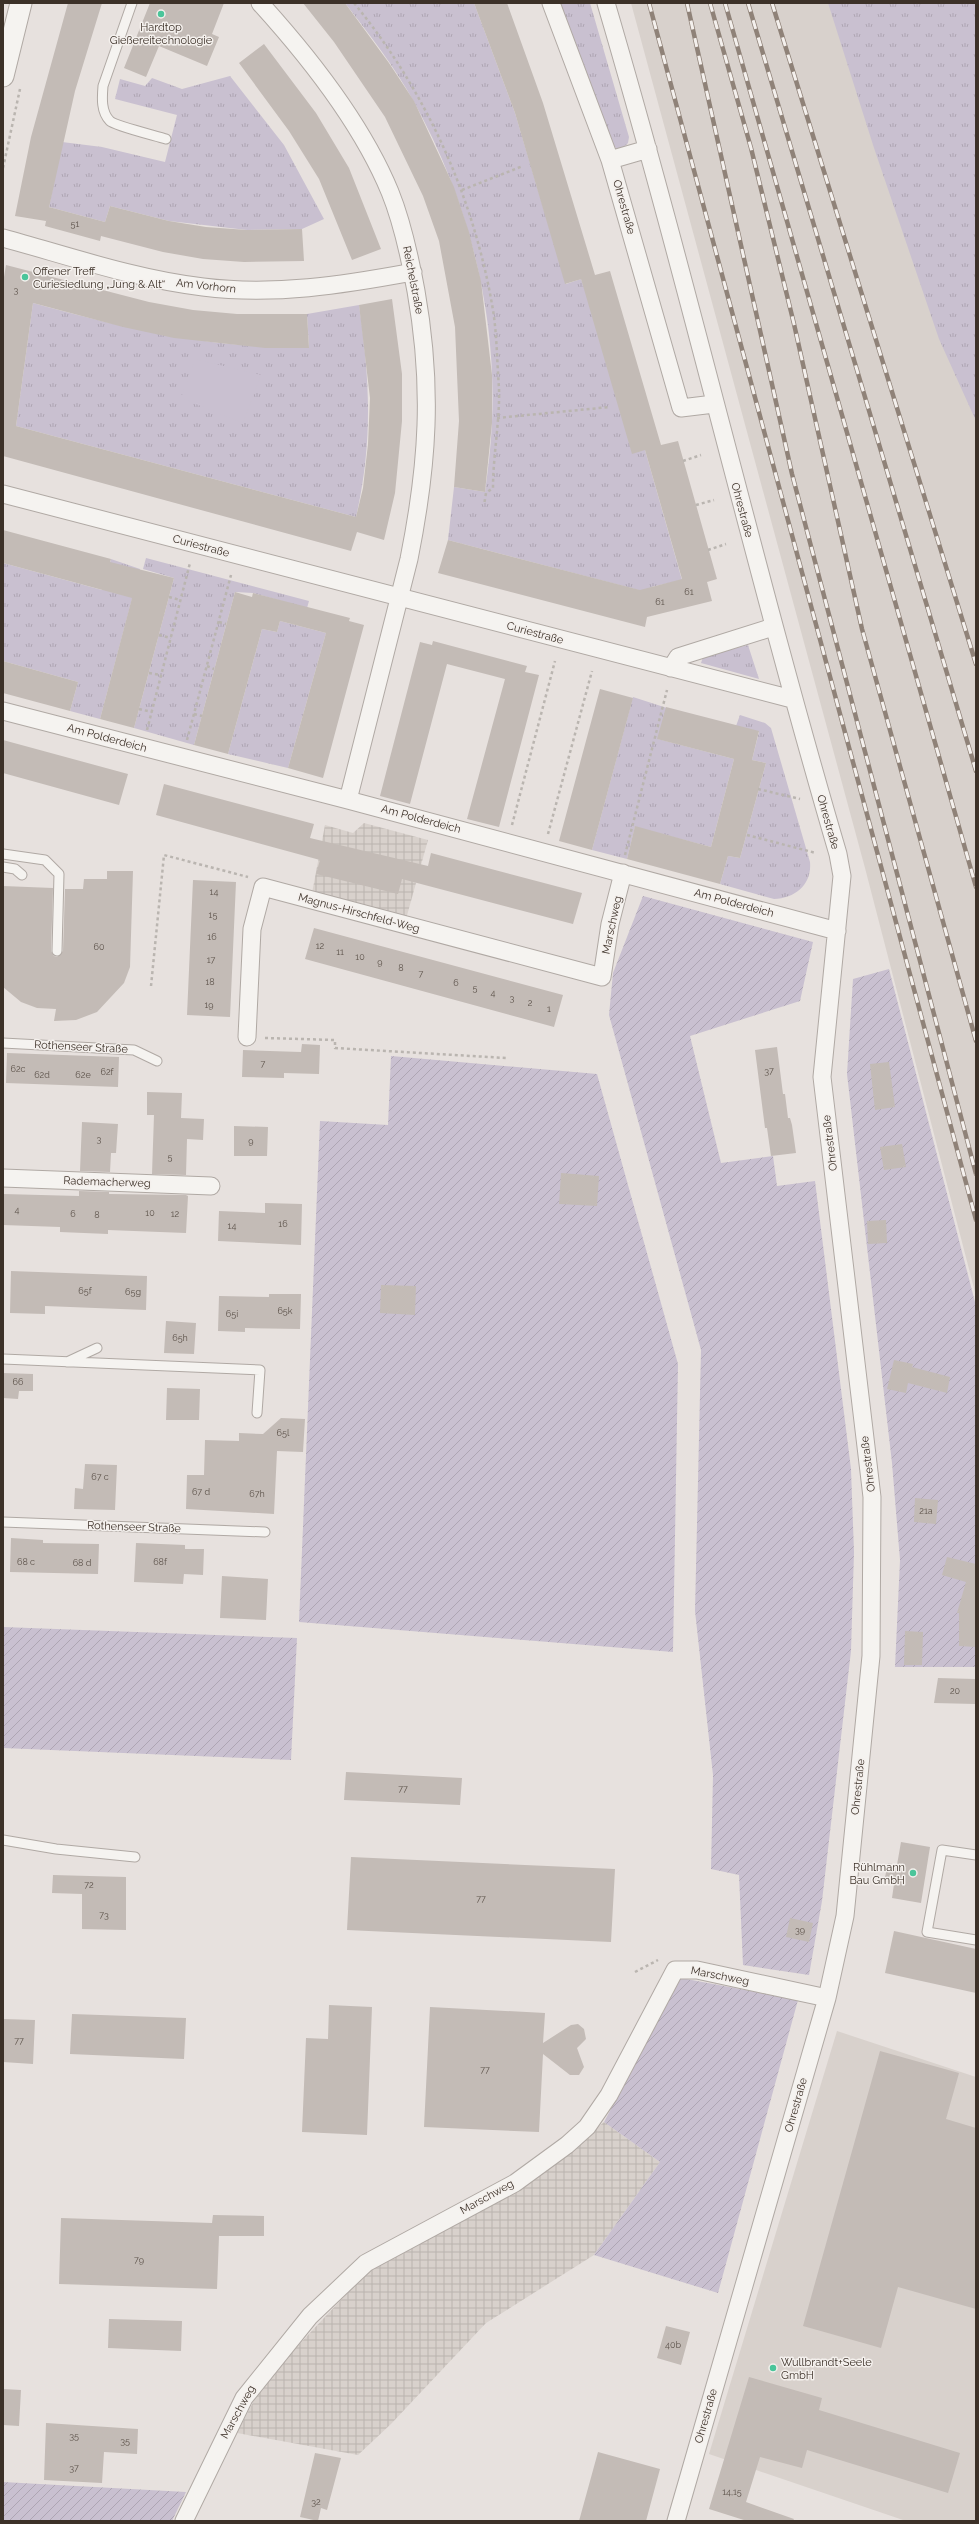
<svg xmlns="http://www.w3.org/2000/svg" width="979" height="2524" viewBox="0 0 979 2524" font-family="Raleway,sans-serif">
  <defs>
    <pattern id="industrial-grid" width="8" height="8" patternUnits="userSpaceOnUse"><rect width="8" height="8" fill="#d8d1cc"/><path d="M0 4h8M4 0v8" fill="none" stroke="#bab4af"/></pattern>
    <pattern id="grass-tufts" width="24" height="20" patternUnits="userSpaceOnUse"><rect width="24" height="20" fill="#c9c0d0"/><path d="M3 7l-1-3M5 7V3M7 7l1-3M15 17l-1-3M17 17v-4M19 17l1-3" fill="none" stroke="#aea5b3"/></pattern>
    <pattern id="garden-furrows" width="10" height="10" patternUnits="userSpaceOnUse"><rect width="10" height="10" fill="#c9c0d0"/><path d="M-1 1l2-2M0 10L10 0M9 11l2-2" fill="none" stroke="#aea5b3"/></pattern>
  </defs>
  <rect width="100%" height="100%" fill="#e7e1de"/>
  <path fill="#d8d1cc" d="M 631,3 L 976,3 L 976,1296 L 865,868 Z
    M 837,2031 L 976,2077 L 976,2521 L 906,2521 L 709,2454 Z"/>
  <path fill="url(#industrial-grid)" d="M 364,823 L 428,840 L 406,919 L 312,893 L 325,825 L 353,833 Z
    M 604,2122 L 660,2162 L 594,2255 L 486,2323 L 391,2424 L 358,2455 L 237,2433 L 263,2383 L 367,2272 L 465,2220 L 549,2169 Z"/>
  <path fill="url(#grass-tufts)" d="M 345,3 L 474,3 L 515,113 L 566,284 L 581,279 L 645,450 L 682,580 L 651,587 L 650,593 L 448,540 L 454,487 L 485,492 C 488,469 491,446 492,422 C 497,311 468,200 414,102 C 395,67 369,34 345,3 Z
    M 558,3 L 590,3 L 629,137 L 628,143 L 623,148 L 616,148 L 612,145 Z
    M 828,3 L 976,3 L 976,421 L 939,339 L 874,148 Z
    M 230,76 L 284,145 L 324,219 L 302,229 L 247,230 L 169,221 L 110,206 L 105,222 L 49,207 L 62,142 L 102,147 L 165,162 L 177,115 L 115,99 L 120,79 L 145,86 L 152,78 L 182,89 Z
    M 33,303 C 128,329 210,349 309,347 L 307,314 L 359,305 C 370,379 373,443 356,517 L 16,426 Z
    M 146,558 L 309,601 L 307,608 L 253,593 L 235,592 L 194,745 L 134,728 L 174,578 L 143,569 Z
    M 111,559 L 140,569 L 100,719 L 70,711 L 78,682 L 3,661 L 3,563 L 102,590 Z
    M 280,621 L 326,633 L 288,768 L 228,754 L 262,629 L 277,632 Z
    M 748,645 L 759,679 L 701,663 L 703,657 Z
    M 633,697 L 667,708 L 658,739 L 734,759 L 711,847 L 635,827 L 627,859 L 592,850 Z
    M 740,715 L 765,723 L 771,728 L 810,862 C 812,884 796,898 774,899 L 720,884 L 728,856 L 740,858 L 766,763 L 752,760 L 759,732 L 736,726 Z"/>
  <path fill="#c9c0d0" d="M 195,359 L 261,375 L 243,423 L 181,398 Z"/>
  <path fill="url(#garden-furrows)" d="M 643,896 L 813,942 L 800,1001 L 690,1036 L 721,1163 L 773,1156 L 777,1186 L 815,1181 L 851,1469 L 854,1552 L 851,1651 L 822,1901 L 809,1975 L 743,1965 L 739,1875 L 711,1869 L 713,1775 L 695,1611 L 701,1350 L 609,1015 L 613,973 Z
    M 889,969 L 976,1306 L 976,1667 L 895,1667 L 900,1560 L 892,1463 L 847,1074 L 853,979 Z
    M 391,1056 L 597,1074 L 678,1364 L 673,1652 L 299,1622 L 320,1121 L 388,1125 Z
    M 3,1627 L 297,1638 L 291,1760 L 3,1748 Z
    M 681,1978 L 798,2000 L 718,2293 L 594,2255 L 660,2162 L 604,2122 Z
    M 3,2482 L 186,2492 L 172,2521 L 3,2521 Z"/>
  <path fill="#c3bbb6" d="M 68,3 L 102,3 L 75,91 L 46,221 L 15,216 L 31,137 Z
    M 150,3 L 224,3 L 212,34 L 219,37 L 207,66 L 159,46 L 146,77 L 124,68 Z
    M 303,3 L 345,3 L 389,63 L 414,101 L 454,187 L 469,232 L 481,281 L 492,375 L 492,423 L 485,492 L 454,487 L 459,421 L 455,327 L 439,241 L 423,196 L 385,117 L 334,42 Z
    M 474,3 L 507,3 L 543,103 L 595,275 L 610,271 L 661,445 L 678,441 L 717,579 L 707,582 L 712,601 L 647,617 L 645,627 L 438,573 L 448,540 L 640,590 L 682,579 L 645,450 L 632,454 L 581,279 L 588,277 L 565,284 L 515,113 Z
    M 264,44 L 316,113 L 349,168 L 381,249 L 352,260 L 319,179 L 289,131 L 239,63 Z
    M 110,206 L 169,221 L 206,227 L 247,230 L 302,229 L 304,261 L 244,262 L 203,259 L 163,252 L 101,236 L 100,241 L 45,226 L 49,207 L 105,222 Z
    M 6,265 L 149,302 L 193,310 L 237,314 L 307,314 L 309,348 L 265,348 L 174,338 L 123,327 L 33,303 L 16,426 L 356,517 L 363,488 L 368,444 L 370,398 L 359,305 L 392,299 L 402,374 L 402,421 L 395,493 L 384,540 L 357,532 L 351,551 L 3,456 L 3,283 Z
    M 3,530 L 111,559 L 110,562 L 174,578 L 134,728 L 100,719 L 132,598 L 3,563 Z
    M 235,592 L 252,597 L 253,593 L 350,618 L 349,621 L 364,625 L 323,778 L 288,768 L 326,633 L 280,621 L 277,632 L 262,629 L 228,754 L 194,745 Z
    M 433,641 L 527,666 L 525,672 L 539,675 L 499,827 L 467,819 L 505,679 L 447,664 L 410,804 L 380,796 L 420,642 L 432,645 Z
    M 3,661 L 78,682 L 70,711 L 3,693 Z
    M 600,689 L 633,698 L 592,850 L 559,841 Z
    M 666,707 L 759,731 L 752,760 L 766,763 L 740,858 L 728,856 L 720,884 L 627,859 L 635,826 L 711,847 L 734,759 L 657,739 Z
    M 3,740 L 128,774 L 119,805 L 3,773 Z
    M 164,784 L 314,824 L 310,838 L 428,866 L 431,853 L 582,893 L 573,924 L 402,879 L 398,894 L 316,874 L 320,860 L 156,815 Z
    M 107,871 L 133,871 L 130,967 L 124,983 L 97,1012 L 76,1020 L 54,1021 L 56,1009 L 37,1008 L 21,1002 L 3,987 L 3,886 L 53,888 L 51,951 L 54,956 L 57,957 L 63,951 L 65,889 L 83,889 L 84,879 L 107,879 Z
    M 193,880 L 236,882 L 230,1017 L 187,1015 Z
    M 314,928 L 563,995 L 554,1027 L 305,959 Z
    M 302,1044 L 320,1045 L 319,1074 L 284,1073 L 284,1078 L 242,1077 L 243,1050 L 301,1052 Z
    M 777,1047 L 783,1094 L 785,1094 L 788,1118 L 790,1118 L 792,1125 L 796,1153 L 771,1156 L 767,1128 L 765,1128 L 755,1050 Z
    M 7,1053 L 119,1057 L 118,1087 L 6,1083 Z
    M 889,1062 L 895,1107 L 875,1110 L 870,1064 Z
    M 147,1092 L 182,1093 L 181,1118 L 204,1119 L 203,1140 L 187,1139 L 186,1175 L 152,1174 L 154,1115 L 147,1115 Z
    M 82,1122 L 118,1124 L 116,1153 L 111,1153 L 110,1172 L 80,1171 Z
    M 234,1126 L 268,1127 L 267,1156 L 234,1156 Z
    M 902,1144 L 906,1167 L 884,1170 L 880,1147 Z
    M 561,1173 L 599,1176 L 597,1206 L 559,1204 Z
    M 79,1191 L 109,1192 L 109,1194 L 186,1195 L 188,1196 L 186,1233 L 108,1230 L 108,1234 L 60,1232 L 60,1227 L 3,1225 L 3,1194 L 79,1196 Z
    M 265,1203 L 302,1204 L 301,1245 L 218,1241 L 219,1211 L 265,1213 Z
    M 886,1220 L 887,1243 L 868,1244 L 867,1221 Z
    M 11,1271 L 147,1276 L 146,1310 L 45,1306 L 45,1314 L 10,1313 Z
    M 381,1285 L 416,1286 L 415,1315 L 380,1313 Z
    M 269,1294 L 301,1294 L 300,1329 L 245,1328 L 245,1332 L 218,1331 L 219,1296 L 269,1297 Z
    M 166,1321 L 196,1323 L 194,1354 L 164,1353 Z
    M 894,1360 L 913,1364 L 912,1367 L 950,1377 L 947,1393 L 908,1383 L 906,1393 L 887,1389 Z
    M 3,1373 L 33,1374 L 33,1391 L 19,1391 L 18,1399 L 3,1398 Z
    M 167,1388 L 200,1389 L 199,1420 L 166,1420 Z
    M 281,1418 L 305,1419 L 303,1452 L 277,1451 L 274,1514 L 186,1509 L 187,1475 L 204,1475 L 205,1440 L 239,1441 L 239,1433 L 263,1434 Z
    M 85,1464 L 117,1465 L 115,1510 L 74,1509 L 75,1488 L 83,1489 Z
    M 915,1498 L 938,1500 L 936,1524 L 914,1522 Z
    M 11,1538 L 43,1540 L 43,1543 L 99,1544 L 98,1574 L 10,1572 Z
    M 136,1543 L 185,1545 L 185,1549 L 204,1549 L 203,1575 L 184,1574 L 183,1584 L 134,1582 Z
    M 947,1557 L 976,1564 L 976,1647 L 959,1646 L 959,1613 L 957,1613 L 966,1582 L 942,1575 Z
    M 222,1576 L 268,1579 L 266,1620 L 220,1618 Z
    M 905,1631 L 923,1632 L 922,1665 L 904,1665 Z
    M 938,1678 L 975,1679 L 975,1704 L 934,1703 Z
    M 346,1772 L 462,1778 L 460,1805 L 344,1800 Z
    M 901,1842 L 930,1847 L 921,1903 L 892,1898 L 894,1884 L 884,1882 L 888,1863 L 897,1865 Z
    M 351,1857 L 615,1869 L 611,1942 L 347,1930 Z
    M 53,1875 L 126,1877 L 126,1930 L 82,1929 L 82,1894 L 52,1893 Z
    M 790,1918 L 813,1923 L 809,1942 L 786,1937 Z
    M 894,1931 L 976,1949 L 976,1993 L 885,1973 Z
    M 329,2005 L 372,2007 L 367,2135 L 302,2132 L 306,2038 L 328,2039 Z
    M 430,2007 L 545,2013 L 543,2043 L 571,2025 L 578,2024 L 584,2029 L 586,2039 L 577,2048 L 584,2067 L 579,2075 L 570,2075 L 543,2054 L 539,2132 L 424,2127 Z
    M 72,2014 L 186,2018 L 184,2059 L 70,2054 Z
    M 3,2019 L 35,2020 L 33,2064 L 3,2062 Z
    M 880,2051 L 959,2073 L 946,2119 L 976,2128 L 976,2309 L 898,2287 L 881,2348 L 803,2326 Z
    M 213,2215 L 264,2216 L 264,2236 L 219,2236 L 217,2289 L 59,2284 L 61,2218 L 212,2223 Z
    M 109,2319 L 182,2321 L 181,2351 L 108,2348 Z
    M 666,2326 L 690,2332 L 681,2365 L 657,2358 Z
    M 749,2377 L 822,2398 L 819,2410 L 960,2453 L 948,2493 L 807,2450 L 802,2468 L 760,2457 L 746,2502 L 794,2519 L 793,2521 L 747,2521 L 709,2509 Z
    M 3,2389 L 21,2390 L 19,2426 L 3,2425 Z
    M 46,2423 L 138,2429 L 137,2454 L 104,2452 L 102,2483 L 44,2480 Z
    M 598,2452 L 660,2469 L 646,2521 L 579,2521 Z
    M 315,2453 L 341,2458 L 327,2510 L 321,2508 L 318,2521 L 300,2517 Z"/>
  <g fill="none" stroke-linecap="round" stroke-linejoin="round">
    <defs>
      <path id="service" d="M 132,3 L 103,86 C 102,98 101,112 110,121 C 115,126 157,136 166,139
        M 3,854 L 45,860 L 59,874 L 57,951
        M 3,867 L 15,869 L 22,875
        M 3,1043 L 134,1050 L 157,1061
        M 3,1359 L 260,1370 L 257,1413
        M 67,1362 L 97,1348
        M 3,1522 L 265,1532
        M 3,1840 L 56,1849 L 135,1857
        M 976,1855 L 942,1850 L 927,1932 L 976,1940"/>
      <path id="minor" d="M 260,3 C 309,57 362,124 390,192 C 403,224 410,258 416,291 C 433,387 428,464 409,559 L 348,800
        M 551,3 L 610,160 L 681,408 L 714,404
        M 606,3 C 689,285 755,572 838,854 L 842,876 L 822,1077 L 872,1497 L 871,1656 L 845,1916 L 827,1998 L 676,2521
        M 610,160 L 648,149
        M 3,238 C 69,256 135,279 203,287 C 274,296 343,285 413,272
        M 3,494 L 792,699
        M 671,668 L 678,657 L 773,627
        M 3,711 L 348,800 L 837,931
        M 247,1037 L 252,929 L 263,887 L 602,977 L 610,924 L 623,873
        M 3,1178 L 211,1186
        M 184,2521 L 244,2398 L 310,2316 L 366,2263 L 515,2183 L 567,2145 L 587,2127 L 609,2095 L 675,1970 L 697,1970 L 827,1998"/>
      <path id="tertiary" d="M 3,76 L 21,3"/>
    </defs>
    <use href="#service" stroke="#b0a9a4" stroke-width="11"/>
    <use href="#minor" stroke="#b0a9a4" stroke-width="19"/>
    <use href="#tertiary" stroke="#b0a9a4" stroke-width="23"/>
    <path stroke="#bab5b0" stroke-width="2.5" stroke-dasharray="3 3" stroke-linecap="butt" d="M 354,3 C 426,91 474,197 493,310 C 497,335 497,363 499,388 C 500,421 493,455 493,488 L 486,493 L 484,505
      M 3,168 L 20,89
      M 462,190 L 523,166
      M 497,418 L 610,407
      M 683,461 L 701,455
      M 696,505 L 714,500
      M 708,550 L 726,544
      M 169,597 L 180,600
      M 219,622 L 226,624
      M 159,635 L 171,638
      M 207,666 L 214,669
      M 149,673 L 161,675
      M 139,709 L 152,712
      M 194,714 L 202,716
      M 147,730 L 190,563
      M 187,740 L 231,575
      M 758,789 L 800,799
      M 512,825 L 555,661
      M 548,834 L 592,671
      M 747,835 L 816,853
      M 625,855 L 667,690
      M 151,986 L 164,855 L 248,877
      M 265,1038 L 335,1040 L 335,1048 L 506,1058
      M 635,1972 L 658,1960"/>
    <use href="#service" stroke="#f5f3f0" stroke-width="9"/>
    <use href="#minor" stroke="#f5f3f0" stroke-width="17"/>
    <use href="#tertiary" stroke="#f5f3f0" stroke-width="21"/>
    <defs>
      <path id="rail" d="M 649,3 L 976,1220
        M 687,3 L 792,474 L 976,1174
        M 710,3 L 751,148 L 794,324 L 862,629 L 976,1041
        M 725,3 L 976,887
        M 748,3 L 976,771
        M 772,3 L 976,664"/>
    </defs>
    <use href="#rail" stroke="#8f8278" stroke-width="4.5"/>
    <use href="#rail" stroke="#f4f0ed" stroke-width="3" stroke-dasharray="9" stroke-linecap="butt"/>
  </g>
  <g fill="#4ac59a" stroke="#f4f0ed" stroke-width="1.5">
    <circle cx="161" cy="14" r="4"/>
    <circle cx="25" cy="277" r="4"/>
    <circle cx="913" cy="1873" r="4"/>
    <circle cx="773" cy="2368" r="4"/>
  </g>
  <g text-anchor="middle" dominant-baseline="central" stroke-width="3" stroke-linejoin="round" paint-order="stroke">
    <g font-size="9" fill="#5e544c">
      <text x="75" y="224">51</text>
      <text x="16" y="290">3</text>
      <text x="689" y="592">61</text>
      <text x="660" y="602">61</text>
      <text x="214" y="892">14</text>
      <text x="213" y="915">15</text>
      <text x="212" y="937">16</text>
      <text x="320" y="946">12</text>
      <text x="99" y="947">60</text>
      <text x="340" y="952">11</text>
      <text x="360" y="957">10</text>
      <text x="211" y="960">17</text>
      <text x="380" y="962">9</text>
      <text x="401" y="968">8</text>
      <text x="421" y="974">7</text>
      <text x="210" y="982">18</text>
      <text x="456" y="983">6</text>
      <text x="475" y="988">5</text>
      <text x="493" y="993">4</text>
      <text x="512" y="998">3</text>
      <text x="530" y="1003">2</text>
      <text x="209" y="1005">19</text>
      <text x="549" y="1009">1</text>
      <text x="263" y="1064">7</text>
      <text x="18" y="1069">62c</text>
      <text x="769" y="1071">37</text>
      <text x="107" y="1072">62f</text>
      <text x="42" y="1075">62d</text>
      <text x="83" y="1075">62e</text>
      <text x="99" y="1139">3</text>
      <text x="251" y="1141">9</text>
      <text x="170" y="1157">5</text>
      <text x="17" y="1210">4</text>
      <text x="150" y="1213">10</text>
      <text x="73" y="1214">6</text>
      <text x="175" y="1214">12</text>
      <text x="97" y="1215">8</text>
      <text x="283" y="1224">16</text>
      <text x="232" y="1226">14</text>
      <text x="85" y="1291">65f</text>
      <text x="133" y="1292">65g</text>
      <text x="285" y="1311">65k</text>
      <text x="232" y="1314">65i</text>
      <text x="180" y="1338">65h</text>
      <text x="18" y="1382">66</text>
      <text x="283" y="1433">65l</text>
      <text x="100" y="1477">67 c</text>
      <text x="201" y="1492">67 d</text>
      <text x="257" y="1494">67h</text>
      <text x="926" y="1511">21a</text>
      <text x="26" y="1562">68 c</text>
      <text x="160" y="1562">68f</text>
      <text x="82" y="1563">68 d</text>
      <text x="955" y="1691">20</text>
      <text x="403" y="1789">77</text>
      <text x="89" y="1885">72</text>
      <text x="481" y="1899">77</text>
      <text x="104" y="1915">73</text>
      <text x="800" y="1930">39</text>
      <text x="19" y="2041">77</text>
      <text x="485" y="2070">77</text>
      <text x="139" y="2260">79</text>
      <text x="673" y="2345">40b</text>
      <text x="74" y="2436">35</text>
      <text x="125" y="2441">35</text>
      <text x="74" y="2468">37</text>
      <text x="732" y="2492">14,15</text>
      <text x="316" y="2502">32</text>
    </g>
    <g font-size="11" fill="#3c3128" stroke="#f4f0ed" text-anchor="start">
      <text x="161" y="27" text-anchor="middle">Hardtop<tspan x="161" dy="13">Gießereitechnologie</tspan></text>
      <text x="33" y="271">Offener Treff<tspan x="33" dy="13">Curiesiedlung „Jung &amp; Alt“</tspan></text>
      <text x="905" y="1867" text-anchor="end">Rühlmann<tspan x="905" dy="13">Bau GmbH</tspan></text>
      <text x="781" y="2362">Wullbrandt+Seele<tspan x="781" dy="13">GmbH</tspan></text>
    </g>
    <g font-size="11" fill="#3c3128" stroke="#f4f0ed">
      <text transform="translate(624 207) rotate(74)">Ohrestraße</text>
      <text transform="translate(413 280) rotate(79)">Reichelstraße</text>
      <text transform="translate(206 286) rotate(6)">Am Vorhorn</text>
      <text transform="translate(742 510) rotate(75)">Ohrestraße</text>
      <text transform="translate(201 546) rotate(15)">Curiestraße</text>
      <text transform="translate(535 633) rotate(15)">Curiestraße</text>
      <text transform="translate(107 738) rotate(15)">Am Polderdeich</text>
      <text transform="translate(421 819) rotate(15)">Am Polderdeich</text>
      <text transform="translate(828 822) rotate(74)">Ohrestraße</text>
      <text transform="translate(734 903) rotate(15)">Am Polderdeich</text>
      <text transform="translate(359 913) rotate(15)">Magnus-Hirschfeld-Weg</text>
      <text transform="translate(612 925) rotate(-78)">Marschweg</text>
      <text transform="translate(81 1047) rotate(3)">Rothenseer Straße</text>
      <text transform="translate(830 1143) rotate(-97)">Ohrestraße</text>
      <text transform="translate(107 1182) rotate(2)">Rademacherweg</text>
      <text transform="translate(868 1464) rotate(-97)">Ohrestraße</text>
      <text transform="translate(134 1527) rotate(2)">Rothenseer Straße</text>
      <text transform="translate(858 1787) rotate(-84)">Ohrestraße</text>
      <text transform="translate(720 1976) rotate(11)">Marschweg</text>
      <text transform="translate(796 2105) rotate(-74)">Ohrestraße</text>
      <text transform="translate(487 2197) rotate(-29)">Marschweg</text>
      <text transform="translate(238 2412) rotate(-61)">Marschweg</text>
      <text transform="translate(706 2416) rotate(-74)">Ohrestraße</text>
    </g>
  </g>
  <rect width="979" height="2524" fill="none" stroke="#3c3128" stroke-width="8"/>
</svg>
